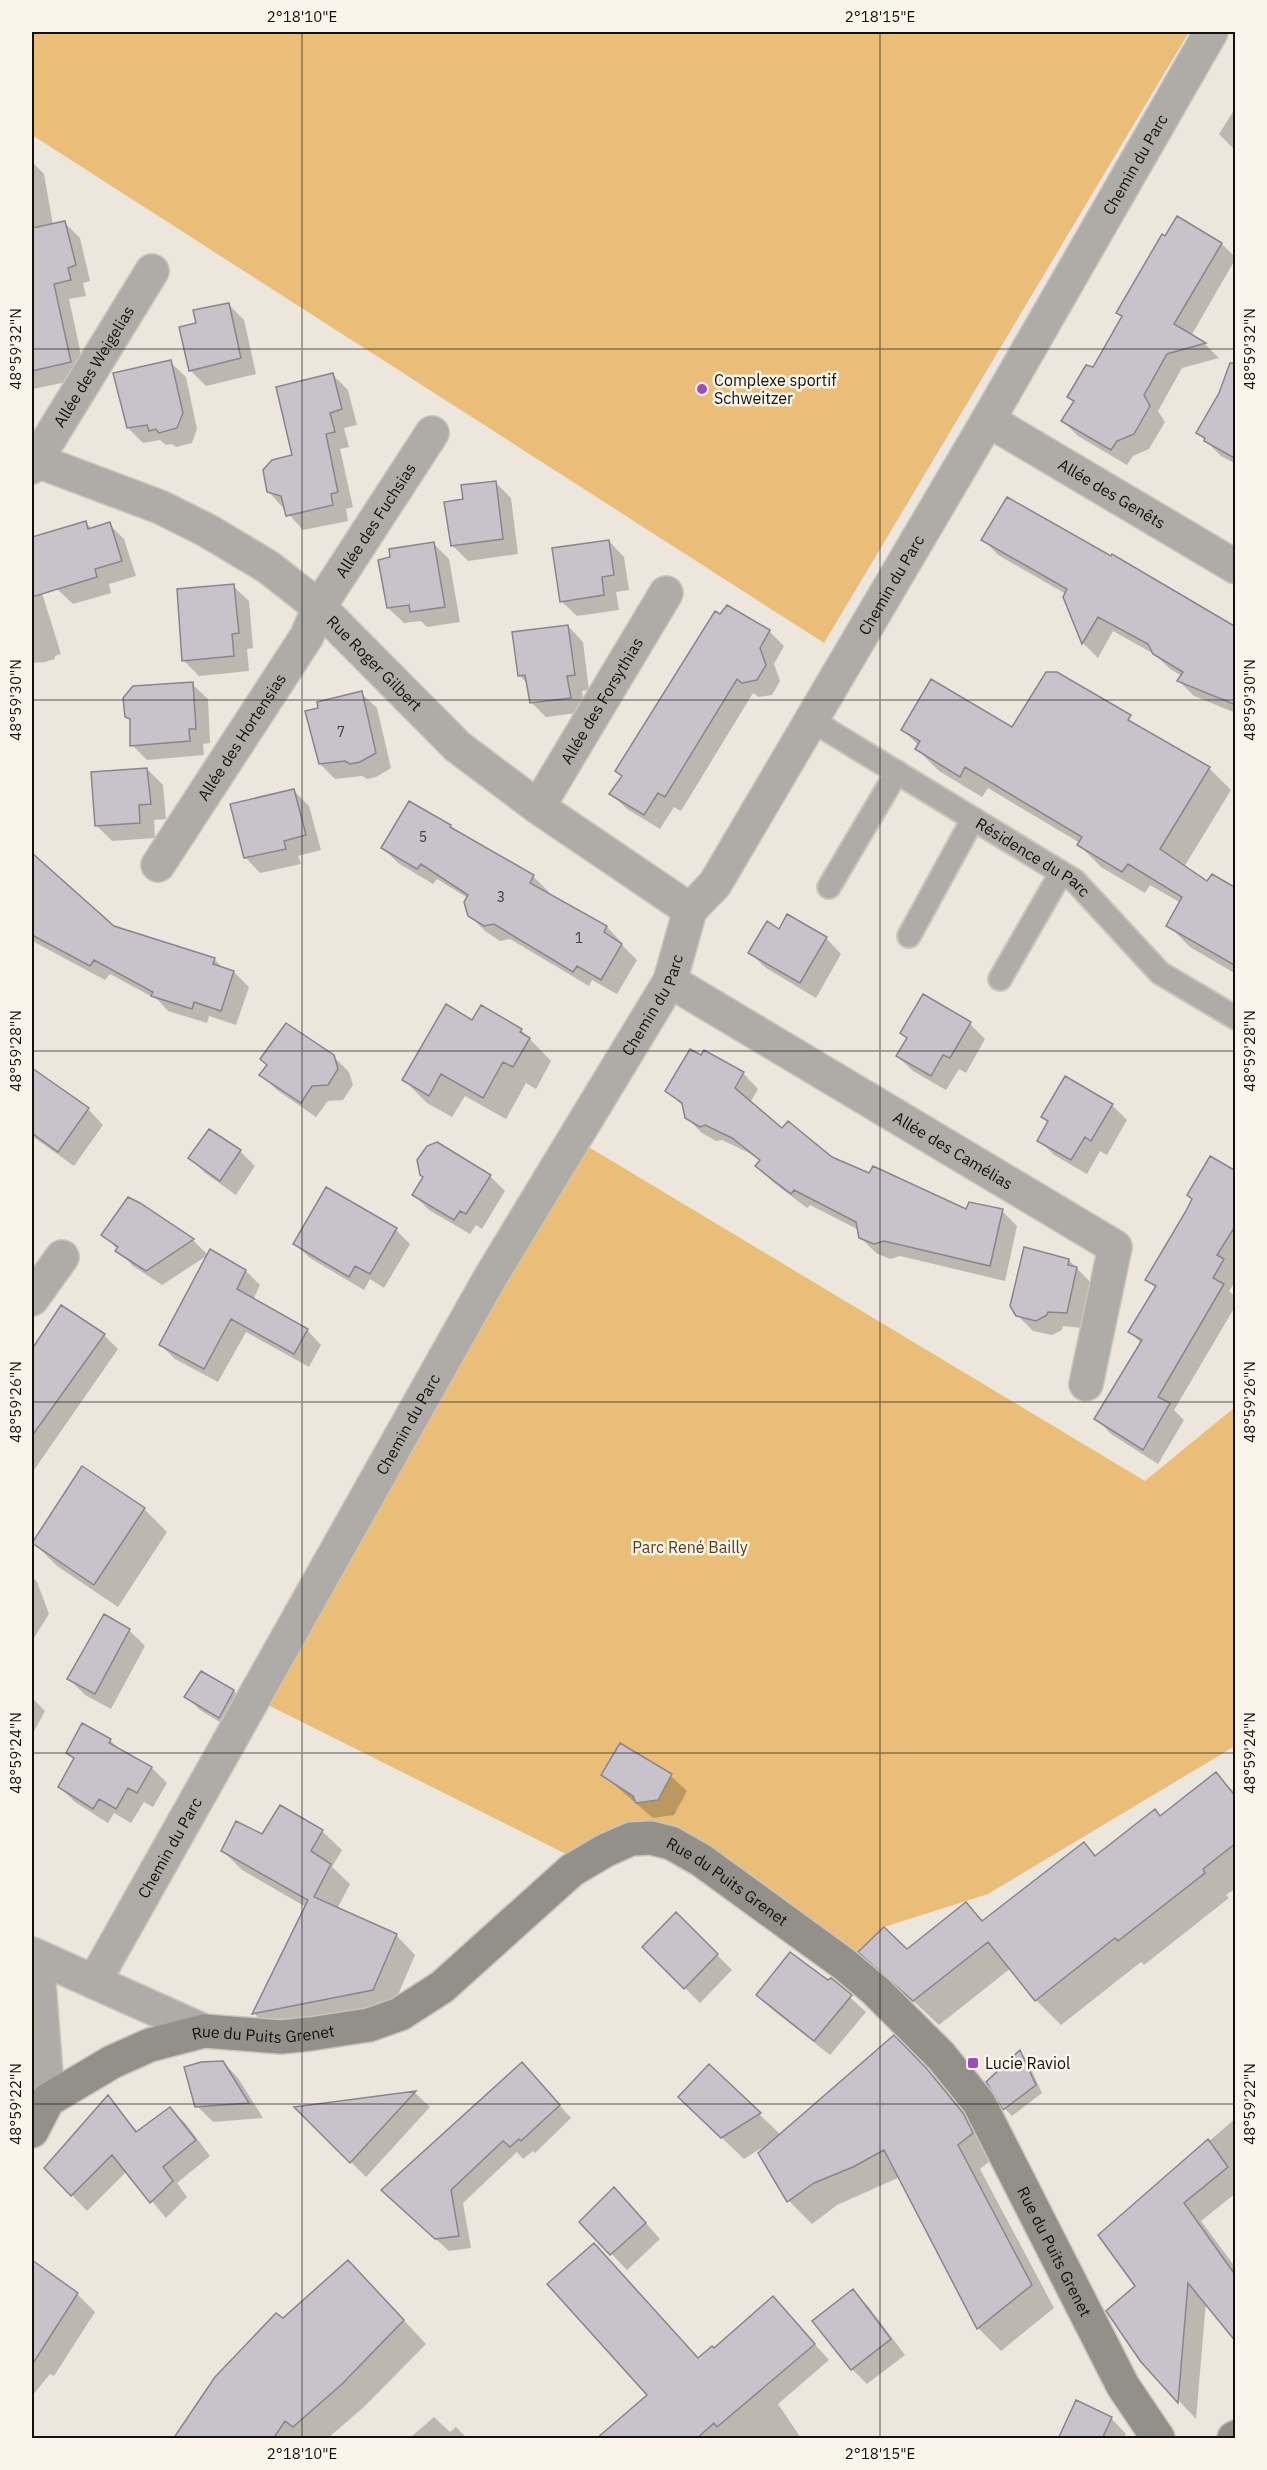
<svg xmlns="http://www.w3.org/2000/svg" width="1267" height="2470" viewBox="0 0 1267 2470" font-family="'IBM Plex Sans',sans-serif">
  <rect width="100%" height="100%" fill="#ece6dd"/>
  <path fill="#eabe79" d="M 32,32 L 1189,32 L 824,643 L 32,135 Z
    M 582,1143 L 1145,1481 L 1235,1407 L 1235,1746 L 988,1894 L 884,1927 L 844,1964 L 696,1853 L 574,1858 L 268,1705 Z"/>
  <path fill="#0003" d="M 1236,107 L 1236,151 L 1219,134 Z
    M 32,162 L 44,174 L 53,225 L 65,223 L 80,238 L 90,281 L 83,283 L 86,296 L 69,299 L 86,378 L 33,389 Z
    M 1166,238 L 1222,244 L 1236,258 L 1191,336 L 1205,344 L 1219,358 L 1182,368 L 1158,411 L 1165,422 L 1149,449 L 1133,456 L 1127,465 L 1078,436 L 1063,421 L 1074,402 L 1069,397 L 1094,368 L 1123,317 L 1118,312 Z
    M 228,304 L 244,320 L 256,374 L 206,386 L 190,370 L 198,324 Z
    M 170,362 L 186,377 L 197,429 L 192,443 L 176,447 L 172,444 L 166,445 L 160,440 L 143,443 L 128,428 Z
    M 333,375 L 348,390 L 357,425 L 344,428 L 349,447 L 340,449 L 353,507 L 346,509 L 348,521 L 303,530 L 268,491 L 294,456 Z
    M 1236,402 L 1236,464 L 1221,456 L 1198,433 Z
    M 495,482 L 511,498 L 518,554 L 468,561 L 452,545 Z
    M 86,523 L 92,529 L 109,524 L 124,539 L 136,576 L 109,584 L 111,593 L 73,604 L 57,589 Z
    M 983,539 L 1236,630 L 1236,713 L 1194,696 L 1179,681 L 1182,676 L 1170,669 L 1154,654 L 1113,631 L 1098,658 L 1083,643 L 1065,597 L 1066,594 L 998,555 Z
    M 609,541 L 624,557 L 629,590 L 616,592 L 619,610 L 577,616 L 561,601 Z
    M 434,544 L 449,559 L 460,622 L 427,627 L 421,621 L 404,623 L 388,608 L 392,558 Z
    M 32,583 L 42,593 L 61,654 L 55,656 L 55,659 L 45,662 L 32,663 Z
    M 233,586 L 249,601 L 253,648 L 247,649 L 249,671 L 199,676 L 183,660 Z
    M 568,626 L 583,642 L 589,690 L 582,691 L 585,712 L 546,717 L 531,702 L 528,684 L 519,675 Z
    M 769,631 L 784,646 L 774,664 L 780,681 L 772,695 L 759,697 L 753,693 L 681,811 L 674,807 L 660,829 L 627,809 L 611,794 L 623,777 Z
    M 192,684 L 208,699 L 210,743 L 203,744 L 204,755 L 147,760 L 132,745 L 132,722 L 126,716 Z
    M 361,693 L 377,708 L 391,768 L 376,777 L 367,779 L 362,776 L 335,779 L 320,764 Z
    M 1012,729 L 1209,768 L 1231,790 L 1184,867 L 1208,883 L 1236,890 L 1236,974 L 1190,947 L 1168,925 L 1181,903 L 1150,885 L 1145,893 L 1101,867 L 1079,845 L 1080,843 L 988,788 L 982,797 L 939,771 L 917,749 L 919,746 L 903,730 Z
    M 147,769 L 163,785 L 166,819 L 154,820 L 155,838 L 112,841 L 96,825 Z
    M 294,791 L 309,806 L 321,850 L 298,856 L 301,864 L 260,873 L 245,857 Z
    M 451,826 L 458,833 L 534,877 L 549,892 L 547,894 L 607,927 L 622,943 L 621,944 L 637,960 L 617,994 L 592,980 L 589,986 L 510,939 L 500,941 L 485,931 L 469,915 L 468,898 L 437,879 L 433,884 L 398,863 L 383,848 Z
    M 32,855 L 114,927 L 214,959 L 224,969 L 234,972 L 249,987 L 236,1025 L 209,1016 L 207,1023 L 168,1011 L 158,1000 L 110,974 L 105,980 L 36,943 L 32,939 Z
    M 779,931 L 826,938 L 841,954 L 816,998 L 766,968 L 750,953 Z
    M 473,1022 L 521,1030 L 551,1061 L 536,1089 L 526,1083 L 506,1119 L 465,1096 L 452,1117 L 427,1103 L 404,1080 Z
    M 970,1024 L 985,1039 L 966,1073 L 959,1069 L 946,1090 L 913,1071 L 897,1056 L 908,1039 L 902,1033 Z
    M 333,1056 L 349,1072 L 353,1085 L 343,1100 L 328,1101 L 316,1117 L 277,1090 L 261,1075 Z
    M 32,1070 L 88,1109 L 103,1125 L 74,1166 L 32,1136 Z
    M 743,1073 L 758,1089 L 750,1103 L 783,1130 L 832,1158 L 967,1211 L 1002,1211 L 1017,1226 L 1005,1281 L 900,1256 L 890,1259 L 876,1253 L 860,1237 L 859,1230 L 810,1205 L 807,1208 L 773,1182 L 757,1166 L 761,1162 L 749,1153 L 722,1140 L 716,1141 L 702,1133 L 687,1118 L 685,1108 L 667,1091 Z
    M 1112,1105 L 1127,1120 L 1107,1155 L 1100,1151 L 1087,1174 L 1054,1155 L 1039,1140 L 1049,1123 L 1043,1116 Z
    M 240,1151 L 255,1166 L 236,1195 L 205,1173 L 190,1158 Z
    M 1236,1173 L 1236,1281 L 1229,1291 L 1236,1297 L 1236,1305 L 1174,1410 L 1184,1420 L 1158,1464 L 1111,1434 L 1096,1418 L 1141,1343 L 1130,1332 L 1156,1288 L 1147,1279 L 1193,1200 Z
    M 490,1176 L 505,1191 L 482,1229 L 476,1225 L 470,1234 L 429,1210 L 414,1195 Z
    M 128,1199 L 193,1240 L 208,1255 L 162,1285 L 133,1266 L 103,1234 Z
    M 396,1230 L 410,1244 L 384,1288 L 370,1279 L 364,1290 L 310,1258 L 295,1244 Z
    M 210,1251 L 246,1271 L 260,1285 L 253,1300 L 308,1331 L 321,1345 L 309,1367 L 246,1332 L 218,1382 L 175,1359 L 161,1345 Z
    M 1069,1260 L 1092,1284 L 1082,1328 L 1063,1326 L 1062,1330 L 1052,1335 L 1033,1331 L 1017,1315 Z
    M 62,1307 L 104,1335 L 118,1349 L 32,1473 L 32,1352 Z
    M 144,1509 L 167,1532 L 118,1607 L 57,1566 L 34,1543 Z
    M 32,1576 L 37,1582 L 49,1614 L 32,1641 Z
    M 129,1630 L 145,1646 L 111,1709 L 85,1695 L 69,1679 Z
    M 201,1673 L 234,1691 L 247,1705 L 233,1730 L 200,1710 L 186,1696 Z
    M 32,1698 L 45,1711 L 32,1735 Z
    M 110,1740 L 121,1751 L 152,1768 L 167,1783 L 153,1807 L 144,1802 L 131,1823 L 114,1813 L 108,1823 L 75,1802 L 60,1787 L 75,1760 L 67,1753 Z
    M 620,1745 L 671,1776 L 687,1791 L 674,1815 L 653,1818 L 603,1775 Z
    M 1216,1774 L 1236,1794 L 1236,1888 L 1226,1895 L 1229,1898 L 1144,1965 L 1141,1962 L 1061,2025 L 1036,2000 L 1011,1968 L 939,2025 L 861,1952 L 907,1951 L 966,1904 L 984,1922 L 1083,1844 L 1097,1857 L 1161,1817 Z
    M 280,1807 L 322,1831 L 342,1850 L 332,1867 L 350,1884 L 337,1909 L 396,1935 L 415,1955 L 392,2009 L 273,2032 L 254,2013 L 306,1907 L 242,1870 L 223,1851 L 263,1836 Z
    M 676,1914 L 732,1970 L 700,2003 L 644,1947 Z
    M 831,1980 L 866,2012 L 830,2055 L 773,2010 L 758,1995 L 828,1982 Z
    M 894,2037 L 950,2093 L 986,2138 L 995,2157 L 980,2169 L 1054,2308 L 1001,2351 L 978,2328 L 900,2177 L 837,2205 L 812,2224 L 789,2201 L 760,2154 L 769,2145 L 768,2144 L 744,2159 L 701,2118 L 709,2066 L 781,2135 Z
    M 1020,2052 L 1027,2060 L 1042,2093 L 1012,2116 L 1005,2109 L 988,2082 Z
    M 223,2062 L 238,2078 L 263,2118 L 213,2122 L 197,2106 Z
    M 534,2077 L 571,2118 L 535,2153 L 533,2151 L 523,2159 L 517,2152 L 463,2203 L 471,2248 L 449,2251 L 395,2202 Z
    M 415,2093 L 430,2107 L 366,2177 L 297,2108 Z
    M 108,2098 L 138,2132 L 170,2109 L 186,2124 L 210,2156 L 177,2183 L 187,2197 L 166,2218 L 127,2171 L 87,2211 L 46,2168 Z
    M 1236,2118 L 1236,2193 L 1201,2221 L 1236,2268 L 1236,2339 L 1206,2302 L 1196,2419 L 1142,2361 L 1137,2286 L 1100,2235 Z
    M 630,2205 L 660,2239 L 627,2270 L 581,2222 Z
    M 32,2262 L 77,2294 L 95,2312 L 54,2376 L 50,2374 L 32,2396 Z
    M 371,2285 L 426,2344 L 365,2406 L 328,2438 L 175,2438 L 283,2320 Z
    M 853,2291 L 868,2306 L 905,2355 L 867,2384 L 852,2369 Z
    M 773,2298 L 829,2360 L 778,2404 L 801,2438 L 598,2438 L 698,2359 L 714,2350 Z
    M 434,2417 L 450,2432 L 456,2427 L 467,2438 L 410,2438 Z
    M 1111,2418 L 1126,2434 L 1124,2438 L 1066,2438 Z"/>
  <path fill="#c8c2ca" stroke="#8a848c" stroke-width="1.5" d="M 1177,216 L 1222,243 L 1174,324 L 1206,343 L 1167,354 L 1144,395 L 1150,406 L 1134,434 L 1117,441 L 1111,450 L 1061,421 L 1074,401 L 1067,397 L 1086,365 L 1093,367 L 1122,316 L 1116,313 L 1162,234 L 1165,236 Z
    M 65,221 L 76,265 L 68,268 L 71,280 L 54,284 L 71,362 L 32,371 L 32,228 Z
    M 229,303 L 241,358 L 189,371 L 179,327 L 196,323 L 193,310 Z
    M 171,360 L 183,413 L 177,428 L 159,433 L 156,429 L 149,431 L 147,425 L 127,428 L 113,373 Z
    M 1230,363 L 1236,363 L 1236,459 L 1204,441 L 1205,438 L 1196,433 L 1219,393 Z
    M 333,373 L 342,409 L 330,413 L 335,432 L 326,434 L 338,492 L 331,494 L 333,505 L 286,516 L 281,496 L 267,492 L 263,470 L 272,460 L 292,455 L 276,387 Z
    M 496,481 L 503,539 L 451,546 L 444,502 L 463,499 L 461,485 Z
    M 1007,497 L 1111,556 L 1112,554 L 1236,627 L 1236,705 L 1177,681 L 1183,672 L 1153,654 L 1148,644 L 1098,617 L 1082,644 L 1063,597 L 1067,589 L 981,540 Z
    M 86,521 L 88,529 L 110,522 L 122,561 L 95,569 L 97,577 L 32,597 L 32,537 Z
    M 609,540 L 614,575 L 602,577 L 604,595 L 560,602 L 552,548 Z
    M 434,542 L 445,607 L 410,612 L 409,605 L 387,608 L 378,560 L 390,557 L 389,549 Z
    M 234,584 L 239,633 L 232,634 L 234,656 L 182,661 L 177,589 Z
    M 727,605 L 770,630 L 760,648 L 766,665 L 757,680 L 742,683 L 737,679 L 665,797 L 658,793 L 644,815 L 609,794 L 622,776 L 615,771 L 715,611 L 720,614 Z
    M 568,625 L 575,675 L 567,676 L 571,698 L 530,703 L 525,675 L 518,676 L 512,632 Z
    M 1046,672 L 1057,672 L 1131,715 L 1128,720 L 1210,767 L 1160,849 L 1207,881 L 1212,874 L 1236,888 L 1236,966 L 1166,926 L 1182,897 L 1128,864 L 1122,872 L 1077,845 L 1082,837 L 965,767 L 960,777 L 915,749 L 920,741 L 901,730 L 931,679 L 1012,727 Z
    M 193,682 L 196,729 L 189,729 L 190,741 L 130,746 L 130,719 L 125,717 L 123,698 L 133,686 Z
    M 362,691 L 376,753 L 360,762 L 350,764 L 345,761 L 319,764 L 305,711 L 318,708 L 317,702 Z
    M 147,768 L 151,804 L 139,805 L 140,823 L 95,826 L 91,772 Z
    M 294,789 L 306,835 L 284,841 L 286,849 L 244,858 L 230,804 Z
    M 409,801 L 451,825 L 450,827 L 534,875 L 530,883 L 607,926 L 604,932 L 622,944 L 601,980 L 577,966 L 573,972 L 494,924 L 484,926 L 468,916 L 464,902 L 468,895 L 421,864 L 417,869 L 381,848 Z
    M 32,853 L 114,926 L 215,958 L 213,964 L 234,971 L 221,1011 L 194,1002 L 192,1009 L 151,996 L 153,992 L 94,960 L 90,966 L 32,935 Z
    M 787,914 L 827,937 L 800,983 L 748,953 L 767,921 L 779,929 Z
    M 923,994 L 971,1022 L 950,1058 L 943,1055 L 931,1076 L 896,1056 L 907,1038 L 900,1033 Z
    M 446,1004 L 472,1020 L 481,1005 L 522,1029 L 520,1032 L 530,1038 L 513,1067 L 503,1062 L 483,1098 L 441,1074 L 429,1096 L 402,1080 Z
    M 286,1023 L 334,1055 L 338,1069 L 328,1085 L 312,1086 L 301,1103 L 259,1075 L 267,1065 L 260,1059 Z
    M 690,1049 L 701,1055 L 704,1050 L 744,1072 L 735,1088 L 782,1128 L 788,1121 L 832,1157 L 869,1173 L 873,1166 L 966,1209 L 969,1202 L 1003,1209 L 990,1266 L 884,1241 L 874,1244 L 859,1238 L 856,1222 L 794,1190 L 791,1194 L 755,1166 L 760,1160 L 732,1138 L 705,1125 L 700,1127 L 685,1118 L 682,1103 L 665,1091 Z
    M 32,1068 L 89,1108 L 58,1152 L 32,1133 Z
    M 1065,1076 L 1113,1104 L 1091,1141 L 1085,1137 L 1071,1160 L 1037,1141 L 1048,1121 L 1041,1117 Z
    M 209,1129 L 241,1150 L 220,1181 L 188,1158 Z
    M 437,1142 L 491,1175 L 466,1214 L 460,1211 L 454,1220 L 412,1195 L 423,1177 L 420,1175 L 417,1160 L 427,1146 Z
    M 1210,1156 L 1236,1171 L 1236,1225 L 1217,1255 L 1224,1259 L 1213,1278 L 1224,1284 L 1158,1397 L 1170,1403 L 1143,1450 L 1094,1419 L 1142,1340 L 1128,1332 L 1156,1286 L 1145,1280 L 1186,1211 L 1192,1199 L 1187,1195 Z
    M 326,1187 L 397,1228 L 370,1274 L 355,1266 L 349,1277 L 293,1244 Z
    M 128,1197 L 140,1203 L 194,1239 L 146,1271 L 115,1251 L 118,1247 L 101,1235 Z
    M 1024,1247 L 1069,1259 L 1068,1265 L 1077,1267 L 1067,1313 L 1048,1312 L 1047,1315 L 1036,1321 L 1016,1316 L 1010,1306 Z
    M 210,1249 L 246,1270 L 237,1289 L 308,1329 L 294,1354 L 231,1319 L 204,1369 L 159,1345 Z
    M 61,1305 L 105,1334 L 32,1436 L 32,1349 Z
    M 82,1466 L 145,1508 L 94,1585 L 32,1543 Z
    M 104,1614 L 130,1629 L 95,1694 L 67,1679 Z
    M 201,1671 L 234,1690 L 219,1718 L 184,1697 Z
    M 82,1723 L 111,1739 L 109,1743 L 152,1767 L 137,1793 L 128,1788 L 116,1809 L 99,1799 L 93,1809 L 58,1787 L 74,1758 L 66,1753 Z
    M 620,1743 L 672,1774 L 658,1800 L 636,1803 L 633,1796 L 601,1775 Z
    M 1216,1772 L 1236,1797 L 1236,1843 L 1203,1869 L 1205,1873 L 1118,1941 L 1115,1938 L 1035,2001 L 988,1942 L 913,2001 L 858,1952 L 884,1927 L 907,1949 L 966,1902 L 982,1921 L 1084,1842 L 1095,1856 L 1155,1809 L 1160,1816 Z
    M 280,1805 L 323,1830 L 311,1851 L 331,1864 L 314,1897 L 397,1934 L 373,1990 L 252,2014 L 308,1900 L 221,1851 L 236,1821 L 262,1834 Z
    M 676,1912 L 718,1954 L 684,1989 L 642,1947 Z
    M 790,1952 L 828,1980 L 831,1978 L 852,1995 L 814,2041 L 756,1995 Z
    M 894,2035 L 927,2069 L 963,2113 L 973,2133 L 958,2145 L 1032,2285 L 977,2329 L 884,2150 L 853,2167 L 814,2183 L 787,2202 L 758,2153 Z
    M 1020,2050 L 1036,2085 L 1003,2110 L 986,2082 Z
    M 223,2061 L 249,2103 L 195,2107 L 184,2067 L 201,2062 Z
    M 522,2062 L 560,2105 L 521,2141 L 519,2139 L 510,2147 L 503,2141 L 451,2190 L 459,2236 L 435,2239 L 381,2190 Z
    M 709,2064 L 761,2113 L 721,2138 L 678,2097 Z
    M 416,2091 L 350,2163 L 294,2107 Z
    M 108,2095 L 136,2132 L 170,2107 L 196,2140 L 163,2167 L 173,2181 L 150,2203 L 112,2155 L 71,2196 L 44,2168 Z
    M 1208,2139 L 1228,2167 L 1184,2203 L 1236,2276 L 1236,2342 L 1188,2283 L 1178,2403 L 1141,2362 L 1106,2311 L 1135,2286 L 1098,2235 Z
    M 614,2187 L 646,2223 L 610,2255 L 579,2222 Z
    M 594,2243 L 698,2358 L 712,2346 L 714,2348 L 773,2296 L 815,2344 L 717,2427 L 714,2423 L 696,2439 L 596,2439 L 647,2395 L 547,2284 Z
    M 32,2260 L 78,2293 L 32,2365 Z
    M 348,2260 L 404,2320 L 342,2384 L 293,2427 L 285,2421 L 273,2439 L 173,2439 L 215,2377 L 276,2313 L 283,2318 Z
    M 853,2289 L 891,2339 L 851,2370 L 812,2321 Z
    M 1076,2400 L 1112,2417 L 1102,2439 L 1058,2439 Z"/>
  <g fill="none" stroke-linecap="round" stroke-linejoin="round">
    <defs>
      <g id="lane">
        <path id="s1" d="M 811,720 L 1075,881 L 1160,973 L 1236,1018"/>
        <path d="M 829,887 L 897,772"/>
        <path d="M 909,936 L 973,819"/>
        <path d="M 1000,979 L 1061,873"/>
      </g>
      <g id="street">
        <path id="s2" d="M 988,420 L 1236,567"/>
        <path id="s3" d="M 32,459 L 160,507 L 208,531 L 268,567 L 319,607 L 458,747 L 538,807 L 690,910"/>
        <path id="s4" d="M 32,467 L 152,271"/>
        <path id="s5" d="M 538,807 L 666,593"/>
        <path id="s6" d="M 158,865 L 307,636 L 319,607 L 432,433"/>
        <path id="s7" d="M 670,981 L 1115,1247 L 1086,1384"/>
        <path d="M 32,1299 L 62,1257"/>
        <path d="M 32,1954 L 204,2031"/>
        <path d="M 37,1958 L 48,2100"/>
        <path id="s8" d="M 94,1982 L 490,1278 L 670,981 L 690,910 L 715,884 L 988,420 L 1211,32"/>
      </g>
      <g id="secondary">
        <path id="s9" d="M 32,2131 L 48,2100 L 112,2062 L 150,2045 L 204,2031 L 281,2037 L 310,2034 L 369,2025 L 400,2014 L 442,1987 L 572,1870 L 606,1850 L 631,1839 L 651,1838 L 671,1843 L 701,1860 L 844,1964 L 876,1991 L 941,2056 L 979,2103 L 1123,2386 L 1158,2438"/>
        <path d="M 1234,2438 L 1236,2437"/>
      </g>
    </defs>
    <use href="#lane" stroke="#c9c4bc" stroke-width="26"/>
    <use href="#street" stroke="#c9c4bc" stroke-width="36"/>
    <use href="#secondary" stroke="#c9c4bc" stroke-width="36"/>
    <use href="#lane" stroke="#afaca8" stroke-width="22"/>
    <use href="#street" stroke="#afaca8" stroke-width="33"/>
    <use href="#secondary" stroke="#93908a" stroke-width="33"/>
  </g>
  <path fill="none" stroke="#13110e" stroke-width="1.5" stroke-opacity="0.45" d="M 302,32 L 302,2438M 880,32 L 880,2438M 32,349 L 1236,349M 32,700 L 1236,700M 32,1051 L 1236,1051M 32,1402 L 1236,1402M 32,1753 L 1236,1753M 32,2104 L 1236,2104"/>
  <g fill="#9e4ab8" stroke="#faf4ea" stroke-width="2">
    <circle cx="702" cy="389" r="6"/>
    <rect x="967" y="2057" width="12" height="12" rx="3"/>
  </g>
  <g text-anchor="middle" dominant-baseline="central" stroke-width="5" stroke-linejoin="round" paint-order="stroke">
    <g font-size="14" fill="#403d3d">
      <text x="341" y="732">7</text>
      <text x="423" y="837">5</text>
      <text x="501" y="897">3</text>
      <text x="579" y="938">1</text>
    </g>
    <g font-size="16" fill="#13110e" stroke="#faf4ea">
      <text stroke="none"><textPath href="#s8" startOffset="2098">Chemin du Parc</textPath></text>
      <text stroke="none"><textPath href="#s4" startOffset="118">Allée des Weigelias</textPath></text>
      <text stroke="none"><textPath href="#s2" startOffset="144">Allée des Genêts</textPath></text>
      <text stroke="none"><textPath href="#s6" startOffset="408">Allée des Fuchsias</textPath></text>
      <text stroke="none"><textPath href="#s8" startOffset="1612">Chemin du Parc</textPath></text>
      <text stroke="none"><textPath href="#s3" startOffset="404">Rue Roger Gilbert</textPath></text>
      <text stroke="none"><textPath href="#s5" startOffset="124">Allée des Forsythias</textPath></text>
      <text stroke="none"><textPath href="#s6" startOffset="153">Allée des Hortensias</textPath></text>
      <text stroke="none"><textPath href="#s1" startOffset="261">Résidence du Parc</textPath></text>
      <text stroke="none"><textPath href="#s8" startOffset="1126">Chemin du Parc</textPath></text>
      <text stroke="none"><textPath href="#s7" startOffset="330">Allée des Camélias</textPath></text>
      <text stroke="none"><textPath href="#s8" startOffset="640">Chemin du Parc</textPath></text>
      <text stroke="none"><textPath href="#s8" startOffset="154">Chemin du Parc</textPath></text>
      <text stroke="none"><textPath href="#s9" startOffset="806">Rue du Puits Grenet</textPath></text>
      <text stroke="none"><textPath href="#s9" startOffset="266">Rue du Puits Grenet</textPath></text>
      <text stroke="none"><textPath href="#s9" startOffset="1310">Rue du Puits Grenet</textPath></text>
    </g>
    <g font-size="16" fill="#13110e" stroke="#faf4ea" text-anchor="start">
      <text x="714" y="380">Complexe sportif<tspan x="714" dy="18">Schweitzer</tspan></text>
      <text x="985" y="2063">Lucie Raviol</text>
    </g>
    <g font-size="16" fill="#574018" stroke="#faf4ea">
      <text x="690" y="1547">Parc René Bailly</text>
    </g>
  </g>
  <rect width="1267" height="2470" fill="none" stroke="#faf4ea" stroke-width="66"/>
  <rect x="33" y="33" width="1201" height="2404" fill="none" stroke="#13110e" stroke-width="2"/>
  <g font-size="15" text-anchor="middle" fill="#13110e">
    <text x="302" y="22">2°18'10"E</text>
    <text x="880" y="22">2°18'15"E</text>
    <text transform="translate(16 349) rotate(-90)" y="5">48°59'32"N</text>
    <text transform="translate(1250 349) rotate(-90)" y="5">48°59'32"N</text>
    <text transform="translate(16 700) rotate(-90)" y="5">48°59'30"N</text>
    <text transform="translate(1250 700) rotate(-90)" y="5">48°59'30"N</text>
    <text transform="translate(16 1051) rotate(-90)" y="5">48°59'28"N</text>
    <text transform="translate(1250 1051) rotate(-90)" y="5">48°59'28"N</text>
    <text transform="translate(16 1402) rotate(-90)" y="5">48°59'26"N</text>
    <text transform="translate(1250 1402) rotate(-90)" y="5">48°59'26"N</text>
    <text transform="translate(16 1753) rotate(-90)" y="5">48°59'24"N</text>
    <text transform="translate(1250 1753) rotate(-90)" y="5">48°59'24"N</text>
    <text transform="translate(16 2104) rotate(-90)" y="5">48°59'22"N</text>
    <text transform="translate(1250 2104) rotate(-90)" y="5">48°59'22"N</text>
    <text x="302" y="2459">2°18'10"E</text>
    <text x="880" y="2459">2°18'15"E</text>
  </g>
</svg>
